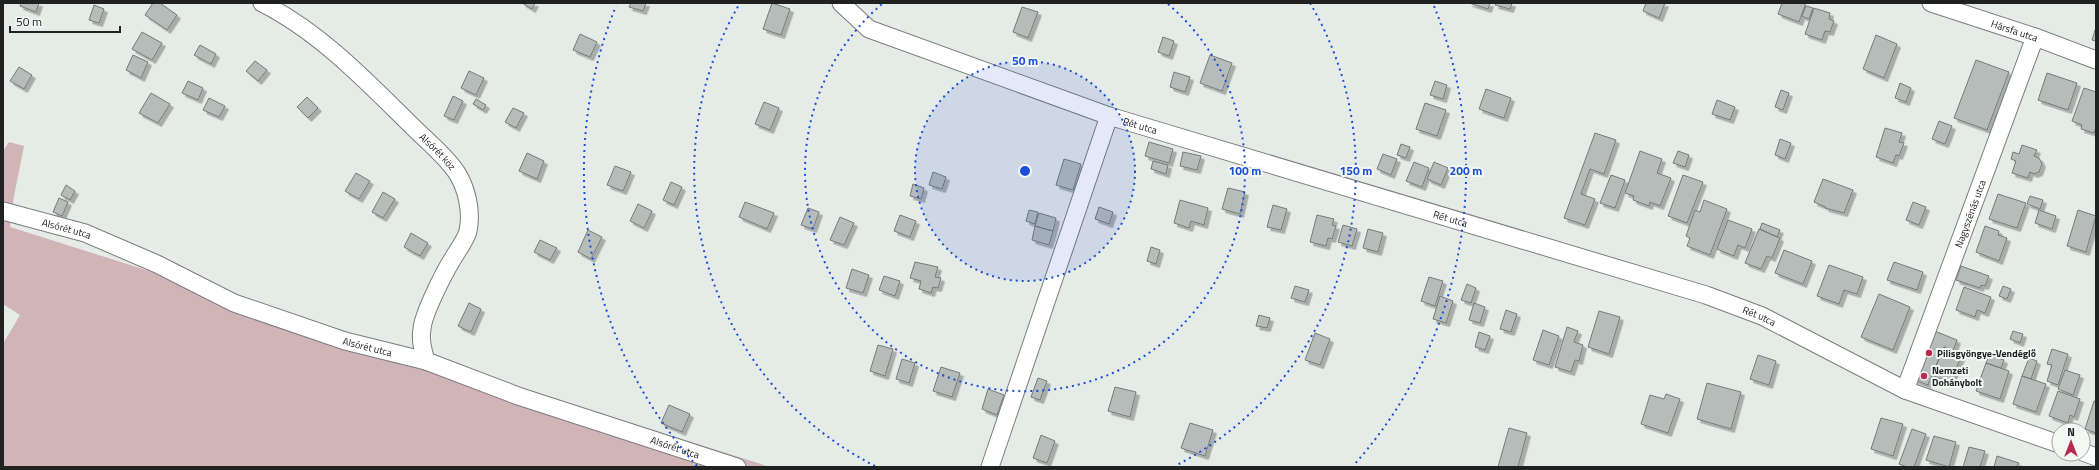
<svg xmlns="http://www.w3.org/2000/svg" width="2099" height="470" viewBox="0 0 2099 470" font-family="'Titillium Web',sans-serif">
  <defs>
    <filter id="shadow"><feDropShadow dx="3.5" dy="3.5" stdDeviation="0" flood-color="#0004"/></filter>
  </defs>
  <rect width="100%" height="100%" fill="#e5ebe7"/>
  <path fill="#d1b4b6" d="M 9,142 L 24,146 L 14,196 L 10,227 L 770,467 L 3,467 L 3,344 L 20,315 L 3,304 L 3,151 Z"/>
  <path fill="#b6bcb9" stroke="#757b78" filter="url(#shadow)" d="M 21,3 L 39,3 L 36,12 L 20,6 Z
    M 153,3 L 160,3 L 177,15 L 167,30 L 145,15 Z
    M 522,3 L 535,3 L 532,9 Z
    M 631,3 L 646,3 L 643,11 L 629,7 Z
    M 772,3 L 790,9 L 781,35 L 763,29 Z
    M 1469,3 L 1490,3 L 1488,9 Z
    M 1496,3 L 1512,3 L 1510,9 L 1495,5 Z
    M 1646,3 L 1665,3 L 1659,18 L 1643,11 Z
    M 1782,3 L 1806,3 L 1799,22 L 1778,14 Z
    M 94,5 L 104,9 L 99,23 L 89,20 Z
    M 1806,6 L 1813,8 L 1809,19 L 1802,16 Z
    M 1022,7 L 1038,12 L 1028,38 L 1013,32 Z
    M 1814,8 L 1830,13 L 1829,19 L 1834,21 L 1830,32 L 1825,31 L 1822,40 L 1805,34 Z
    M 2096,27 L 2096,41 L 2092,40 Z
    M 142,32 L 162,43 L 152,60 L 132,49 Z
    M 580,34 L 597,42 L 590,57 L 573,50 Z
    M 1876,35 L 1897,44 L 1884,78 L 1863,69 Z
    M 1163,37 L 1174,41 L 1169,56 L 1158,52 Z
    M 200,45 L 216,54 L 211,64 L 194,55 Z
    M 133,55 L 148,62 L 141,78 L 126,70 Z
    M 1210,55 L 1232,63 L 1222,91 L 1200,83 Z
    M 1976,60 L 2009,72 L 1987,130 L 1954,118 Z
    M 255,61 L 267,70 L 258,81 L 246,71 Z
    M 19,67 L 32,75 L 24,89 L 10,81 Z
    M 469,71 L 484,78 L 476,95 L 461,88 Z
    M 1174,72 L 1190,77 L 1185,92 L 1170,87 Z
    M 2047,73 L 2077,83 L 2068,110 L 2038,100 Z
    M 188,81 L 203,88 L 198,100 L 182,93 Z
    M 1435,81 L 1447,85 L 1443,99 L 1430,95 Z
    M 1900,83 L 1911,88 L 1906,102 L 1895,98 Z
    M 2084,88 L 2096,92 L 2096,127 L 2094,133 L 2081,129 L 2082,125 L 2072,121 Z
    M 1486,89 L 1511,98 L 1504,118 L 1479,109 Z
    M 1781,90 L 1789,93 L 1783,110 L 1775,107 Z
    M 151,93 L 170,104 L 158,123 L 139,113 Z
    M 453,96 L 463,101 L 454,120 L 444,116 Z
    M 307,97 L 318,108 L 308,118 L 297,107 Z
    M 209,98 L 225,106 L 219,117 L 203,110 Z
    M 476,99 L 486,105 L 483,110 L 473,104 Z
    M 1717,100 L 1735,107 L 1730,120 L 1712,114 Z
    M 764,102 L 779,108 L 770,130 L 755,124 Z
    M 1425,103 L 1446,110 L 1437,136 L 1416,129 Z
    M 513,108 L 524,113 L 516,128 L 505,122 Z
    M 1939,121 L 1952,126 L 1945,144 L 1932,139 Z
    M 1885,128 L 1902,133 L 1899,142 L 1904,143 L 1899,156 L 1896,155 L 1893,163 L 1876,157 Z
    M 1595,133 L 1616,140 L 1604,174 L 1590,169 L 1581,194 L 1595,199 L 1585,225 L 1564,218 Z
    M 1780,139 L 1791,143 L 1785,159 L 1775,155 Z
    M 1149,142 L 1173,149 L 1169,163 L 1145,156 Z
    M 1401,144 L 1410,147 L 1406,158 L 1397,155 Z
    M 2022,145 L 2037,150 L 2034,156 L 2039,158 L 2042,164 L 2039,172 L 2034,174 L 2030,172 L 2028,178 L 2012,173 L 2016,161 L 2011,159 L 2013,152 L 2019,154 Z
    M 1640,151 L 1662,159 L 1657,173 L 1671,178 L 1660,206 L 1650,202 L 1649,206 L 1633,200 L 1634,196 L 1625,193 Z
    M 1678,151 L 1689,155 L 1685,167 L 1673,163 Z
    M 1183,152 L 1201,156 L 1197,170 L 1180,166 Z
    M 527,153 L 544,161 L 537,179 L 519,171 Z
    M 1383,154 L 1397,159 L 1391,175 L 1377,169 Z
    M 1064,159 L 1081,164 L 1073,190 L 1056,185 Z
    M 1153,161 L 1168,165 L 1166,174 L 1151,169 Z
    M 1414,162 L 1429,168 L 1422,187 L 1406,181 Z
    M 1434,162 L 1448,168 L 1441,185 L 1427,179 Z
    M 615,166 L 631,172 L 623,191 L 607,185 Z
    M 933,172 L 946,177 L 942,189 L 929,185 Z
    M 356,173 L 370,181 L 359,199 L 345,191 Z
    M 1611,175 L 1625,180 L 1615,208 L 1600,203 Z
    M 1683,175 L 1703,182 L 1687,223 L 1668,216 Z
    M 1823,179 L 1853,190 L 1844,213 L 1825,208 L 1826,207 L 1814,202 Z
    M 671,182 L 682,187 L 674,205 L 663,200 Z
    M 913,184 L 924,188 L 921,199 L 910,196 Z
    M 66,185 L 75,191 L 70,200 L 61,195 Z
    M 1228,188 L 1245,192 L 1240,214 L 1222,209 Z
    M 383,192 L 395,199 L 383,218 L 372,212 Z
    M 1998,194 L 2026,203 L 2017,228 L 1989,219 Z
    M 2030,196 L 2043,200 L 2040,209 L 2027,204 Z
    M 59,198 L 68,202 L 62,216 L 53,212 Z
    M 1180,200 L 1208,208 L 1204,225 L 1191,221 L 1189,228 L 1174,223 Z
    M 1704,200 L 1727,209 L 1710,255 L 1687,246 L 1690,238 L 1686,236 L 1695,210 L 1700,212 Z
    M 745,202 L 774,213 L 767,229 L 739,217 Z
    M 1913,202 L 1926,207 L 1919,225 L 1906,220 Z
    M 638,204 L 652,211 L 644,228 L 630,221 Z
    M 1273,205 L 1287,209 L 1281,230 L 1267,227 Z
    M 1099,207 L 1113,212 L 1109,224 L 1095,219 Z
    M 808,208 L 819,212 L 813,229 L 801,225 Z
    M 1029,210 L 1038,212 L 1035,224 L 1026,221 Z
    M 2039,210 L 2056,216 L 2052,229 L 2035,223 Z
    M 2078,210 L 2096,216 L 2086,252 L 2067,246 Z
    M 1039,213 L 1056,218 L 1053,231 L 1035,226 Z
    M 900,215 L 916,221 L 910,237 L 894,231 Z
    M 1317,215 L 1334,219 L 1332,225 L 1336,226 L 1332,239 L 1328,238 L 1326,246 L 1310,242 Z
    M 840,217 L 854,223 L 844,245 L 830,240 Z
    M 1728,220 L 1752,229 L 1745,248 L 1738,245 L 1734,256 L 1717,249 Z
    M 1762,223 L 1780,230 L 1777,237 L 1760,229 Z
    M 1343,225 L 1357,229 L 1352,246 L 1338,242 Z
    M 1035,226 L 1053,231 L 1049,245 L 1032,240 Z
    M 1985,226 L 1999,231 L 1998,235 L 2007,238 L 1999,261 L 1976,252 Z
    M 1368,229 L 1383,233 L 1378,252 L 1363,248 Z
    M 1759,229 L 1780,238 L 1772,258 L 1767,256 L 1761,269 L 1745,263 Z
    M 588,230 L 602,237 L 591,259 L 578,252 Z
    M 411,233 L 428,243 L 420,256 L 404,247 Z
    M 540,240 L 557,248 L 550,260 L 534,252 Z
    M 1151,247 L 1160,250 L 1156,264 L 1147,261 Z
    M 1784,250 L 1812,261 L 1803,284 L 1775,273 Z
    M 915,262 L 938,267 L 935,277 L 941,278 L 938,288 L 933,287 L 931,293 L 919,289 L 921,281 L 910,278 Z
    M 1894,262 L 1923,272 L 1917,290 L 1887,280 Z
    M 1829,265 L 1863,277 L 1857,294 L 1844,290 L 1839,304 L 1817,296 Z
    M 1961,266 L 1989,276 L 1985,286 L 1981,285 L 1980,288 L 1956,280 Z
    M 852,269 L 869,275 L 863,293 L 846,288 Z
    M 884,276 L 900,281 L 895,296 L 879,290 Z
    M 1429,277 L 1443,281 L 1435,306 L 1421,301 Z
    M 1467,284 L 1476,288 L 1471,303 L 1461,300 Z
    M 1295,286 L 1309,290 L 1305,302 L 1291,298 Z
    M 2003,286 L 2011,289 L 2007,299 L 1999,296 Z
    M 1964,287 L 1991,297 L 1985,313 L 1977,310 L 1975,317 L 1956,310 Z
    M 1879,294 L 1910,307 L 1893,350 L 1861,337 Z
    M 1440,296 L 1453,301 L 1446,323 L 1433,319 Z
    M 469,303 L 481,309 L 471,332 L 458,326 Z
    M 1474,303 L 1485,307 L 1480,323 L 1469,320 Z
    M 1506,310 L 1517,314 L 1511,332 L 1500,329 Z
    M 1599,311 L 1620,317 L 1609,354 L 1588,347 Z
    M 1259,315 L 1270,318 L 1267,328 L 1256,326 Z
    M 1567,327 L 1578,331 L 1574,342 L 1583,345 L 1579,361 L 1575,360 L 1571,372 L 1555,367 Z
    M 1543,330 L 1559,336 L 1549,365 L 1533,360 Z
    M 1932,330 L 1957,340 L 1953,351 L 1944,347 L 1928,385 L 1912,379 Z
    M 2013,331 L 2023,334 L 2020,343 L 2010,339 Z
    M 1479,332 L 1490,336 L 1485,350 L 1475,347 Z
    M 1315,333 L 1330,339 L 1320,365 L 1305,360 Z
    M 878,345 L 893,349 L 885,376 L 870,371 Z
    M 1944,347 L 1962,355 L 1950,383 L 1932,375 Z
    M 2052,349 L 2068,354 L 2058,385 L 2047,381 L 2052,365 L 2047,364 Z
    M 1758,355 L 1776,361 L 1769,385 L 1750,379 Z
    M 1989,355 L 2004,360 L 2001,368 L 1986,363 Z
    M 2029,358 L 2037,361 L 2031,379 L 2022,376 Z
    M 902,359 L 915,363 L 909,383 L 896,379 Z
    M 1986,363 L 2009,371 L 2000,399 L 1976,391 Z
    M 941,367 L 960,373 L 952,397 L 933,391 Z
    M 2065,370 L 2080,375 L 2073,395 L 2058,389 Z
    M 2022,376 L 2046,384 L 2036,412 L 2013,404 Z
    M 1038,378 L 1047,381 L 1040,400 L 1031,397 Z
    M 1707,383 L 1741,392 L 1731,429 L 1697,419 Z
    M 1115,387 L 1136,392 L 1130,417 L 1108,411 Z
    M 988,389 L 1004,395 L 997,415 L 982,409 Z
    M 2058,391 L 2080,399 L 2074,417 L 2070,415 L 2068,423 L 2049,416 Z
    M 1666,394 L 1680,399 L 1668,433 L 1641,424 L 1650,395 L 1664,399 Z
    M 2094,401 L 2096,401 L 2096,433 L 2085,429 Z
    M 669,405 L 690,414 L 682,432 L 661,423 Z
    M 1881,418 L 1903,424 L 1893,456 L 1871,449 Z
    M 1190,423 L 1213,430 L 1205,456 L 1181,448 Z
    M 1509,428 L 1527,433 L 1518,467 L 1498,467 Z
    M 1912,429 L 1926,434 L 1914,467 L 1907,467 L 1899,464 Z
    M 1041,435 L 1055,441 L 1047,463 L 1033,458 Z
    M 1934,436 L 1956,442 L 1949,467 L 1926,460 Z
    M 1969,447 L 1985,451 L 1980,467 L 1963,467 Z
    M 1997,456 L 2019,463 L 2017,467 L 1994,467 Z"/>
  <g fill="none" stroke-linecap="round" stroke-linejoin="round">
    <defs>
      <g id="minor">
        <path id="s1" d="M 262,3 C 320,32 367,82 413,127 C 427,141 446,156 457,173 C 467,189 472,212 468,231 C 466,240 457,251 452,260 C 444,273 423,314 422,329 C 420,340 423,350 426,361"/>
        <path id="s2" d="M 841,3 L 869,29 L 1109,116 L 1706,295 L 1762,316 L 1905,390 L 2059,444"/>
        <path id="s3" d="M 1931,3 L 2035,37 L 2096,60"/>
        <path id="s4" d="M 3,211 L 85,233 L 157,264 L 234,303 L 345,341 L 426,361 L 518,396 L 737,467"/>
        <path id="s5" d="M 1905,390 L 2035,37"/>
        <path d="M 2083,452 L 2096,457"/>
        <path d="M 990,467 L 1109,116"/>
      </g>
    </defs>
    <use href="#minor" stroke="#7a7f7c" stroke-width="19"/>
    <use href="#minor" stroke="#fff" stroke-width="17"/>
  </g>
  <circle cx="1025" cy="171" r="110" fill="#1d4ed8" fill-opacity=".12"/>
  <g fill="none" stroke="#1d4ed8" stroke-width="2" stroke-dasharray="2 4">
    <circle cx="1025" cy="171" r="110"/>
    <path d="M1168 4A220 220 0 1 1 882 4"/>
    <path d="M875 466A331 331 0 0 1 740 3M1310 3A331 331 0 0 1 1175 466"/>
    <path d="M697 466A441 441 0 0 1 616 6M1434 6A441 441 0 0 1 1353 466"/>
  </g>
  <g fill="#bb2a4c" stroke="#f2f9f5" stroke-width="1.5">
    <circle cx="1929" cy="353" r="4"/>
    <circle cx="1924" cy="376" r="4"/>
  </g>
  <g text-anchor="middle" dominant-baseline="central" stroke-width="4" stroke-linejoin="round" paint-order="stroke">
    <g font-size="10" fill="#202221" stroke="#f2f9f5">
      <text stroke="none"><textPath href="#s3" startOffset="88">Hársfa utca</textPath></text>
      <text stroke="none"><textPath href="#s2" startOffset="326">Rét utca</textPath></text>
      <text stroke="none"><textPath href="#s1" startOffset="231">Alsórét köz</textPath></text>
      <text stroke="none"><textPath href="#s5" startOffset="188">Nagyszénás utca</textPath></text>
      <text stroke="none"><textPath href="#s2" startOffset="650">Rét utca</textPath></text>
      <text stroke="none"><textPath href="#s4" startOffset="66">Alsórét utca</textPath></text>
      <text stroke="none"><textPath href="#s2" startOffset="974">Rét utca</textPath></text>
      <text stroke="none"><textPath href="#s4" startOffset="390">Alsórét utca</textPath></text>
      <text stroke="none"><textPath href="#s4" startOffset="714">Alsórét utca</textPath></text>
    </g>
    <g font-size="10" font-weight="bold" fill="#202221" stroke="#f2f9f5" text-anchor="start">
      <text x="1937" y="353">Pilisgyöngye-Vendéglő</text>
      <text x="1932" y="370">Nemzeti<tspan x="1932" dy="12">Dohánybolt</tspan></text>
    </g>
  </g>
  <circle cx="1025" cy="171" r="6" fill="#1d4ed8" stroke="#f2f9f5" stroke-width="2"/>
  <g font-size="12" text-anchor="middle" font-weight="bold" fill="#1d4ed8" stroke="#f2f9f5" stroke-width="4" stroke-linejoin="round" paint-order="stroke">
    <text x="1025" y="65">50 m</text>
    <text x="1245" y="175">100 m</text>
    <text x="1356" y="175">150 m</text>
    <text x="1466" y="175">200 m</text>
  </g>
  <rect width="2099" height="470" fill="none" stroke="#202221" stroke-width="8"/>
  <g transform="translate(2071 442)"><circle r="19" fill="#f2f9f5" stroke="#9ea3a0"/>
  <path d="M0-3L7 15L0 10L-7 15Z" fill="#bb2a4c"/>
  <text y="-6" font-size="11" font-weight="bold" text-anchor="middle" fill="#202221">N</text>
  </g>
  <path d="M10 26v6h110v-6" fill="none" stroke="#202221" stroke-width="2"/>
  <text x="16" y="26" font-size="12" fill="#202221" stroke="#f2f9f5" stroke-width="3" paint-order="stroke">50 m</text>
</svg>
